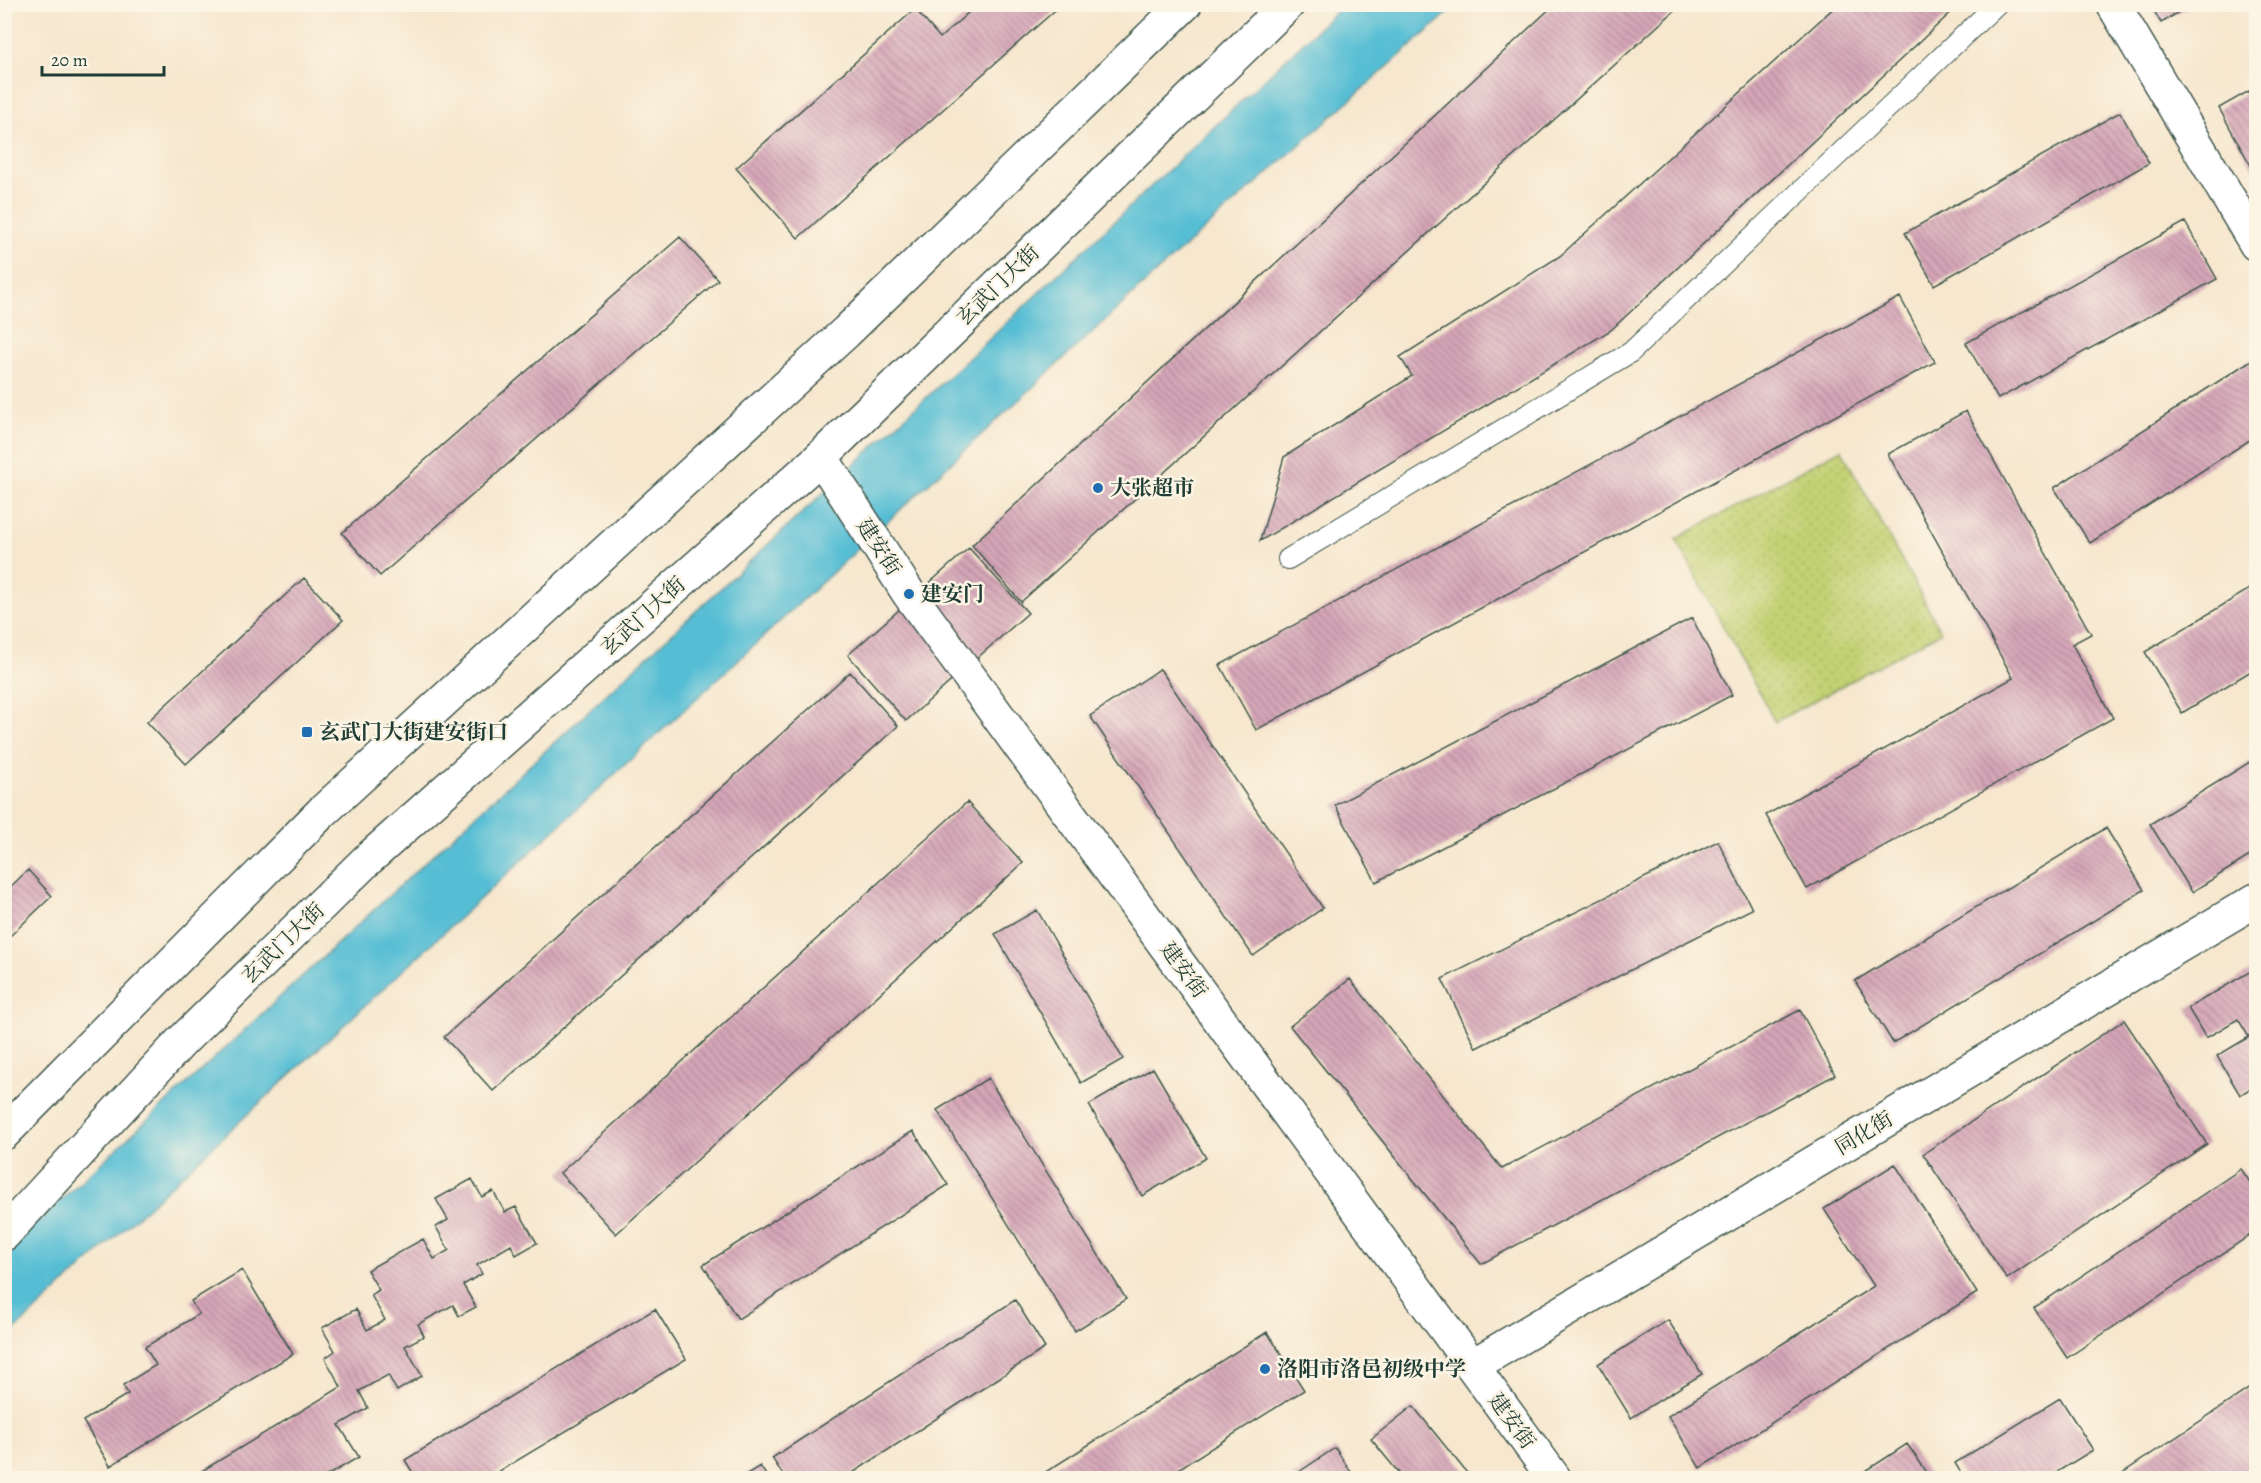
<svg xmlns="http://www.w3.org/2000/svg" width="2261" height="1483" viewBox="0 0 2261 1483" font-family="Alegreya,'Noto Serif SC',serif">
  <defs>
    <pattern id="park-dots" width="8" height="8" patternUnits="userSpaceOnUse" patternTransform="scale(1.5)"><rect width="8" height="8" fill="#c3d173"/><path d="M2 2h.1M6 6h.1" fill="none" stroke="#a7b464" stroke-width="1.8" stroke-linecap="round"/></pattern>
    <pattern id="building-back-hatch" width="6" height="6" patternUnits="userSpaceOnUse" patternTransform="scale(1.5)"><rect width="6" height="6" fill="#d6a6b8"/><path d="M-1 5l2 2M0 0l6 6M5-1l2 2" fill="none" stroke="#ad8896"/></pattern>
  </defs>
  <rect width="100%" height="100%" fill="#fcf5e5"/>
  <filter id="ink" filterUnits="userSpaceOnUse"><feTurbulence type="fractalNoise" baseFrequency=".0167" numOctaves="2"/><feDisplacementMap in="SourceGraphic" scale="12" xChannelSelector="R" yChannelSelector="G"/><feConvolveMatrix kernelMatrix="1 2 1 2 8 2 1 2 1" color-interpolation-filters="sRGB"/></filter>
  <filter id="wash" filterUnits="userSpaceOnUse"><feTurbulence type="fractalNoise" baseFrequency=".008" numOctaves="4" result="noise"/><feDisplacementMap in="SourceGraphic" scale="24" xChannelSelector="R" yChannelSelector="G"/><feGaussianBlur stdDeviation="1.35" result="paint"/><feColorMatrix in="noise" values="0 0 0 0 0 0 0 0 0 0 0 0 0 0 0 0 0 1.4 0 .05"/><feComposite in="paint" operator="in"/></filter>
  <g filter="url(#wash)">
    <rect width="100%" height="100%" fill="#f6e7ce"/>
    <path fill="url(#park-dots)" stroke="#718754" stroke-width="1.5" d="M 1841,449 L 1941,632 L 1775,722 L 1676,539 Z"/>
    <path fill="#56bed4" stroke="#3a7e84" stroke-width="1.5" d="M 1343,5 L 1457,5 L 1170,260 L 5,1339 L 5,1252 L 998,331 Z"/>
    <g id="blocks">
      <path fill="url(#building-back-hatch)" d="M 978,4 L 1062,4 L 798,238 L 736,168 L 915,9 L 940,38 Z
        M 1555,4 L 1682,4 L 1021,602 L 972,545 Z
        M 1838,4 L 1960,4 L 1611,330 L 1260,541 L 1284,457 L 1412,376 L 1400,357 L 1560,256 Z
        M 2150,4 L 2192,4 L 2161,23 Z
        M 2256,87 L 2256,175 L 2219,108 Z
        M 2120,112 L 2149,163 L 1934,285 L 1905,233 Z
        M 2185,222 L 2217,279 L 1998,399 L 1966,343 Z
        M 680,237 L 718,280 L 380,576 L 342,533 Z
        M 1900,297 L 1935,362 L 1256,730 L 1220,665 Z
        M 2256,357 L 2256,436 L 2090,543 L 2054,488 Z
        M 1966,411 L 2091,634 L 2072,644 L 2113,718 L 1807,889 L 1766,815 L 2013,678 L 1888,454 Z
        M 969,548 L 1028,613 L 906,721 L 848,655 Z
        M 304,578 L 343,620 L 186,764 L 147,722 Z
        M 2256,585 L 2256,668 L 2182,713 L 2145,652 Z
        M 1692,618 L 1732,695 L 1376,882 L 1335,805 Z
        M 1160,669 L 1323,908 L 1253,956 L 1090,716 Z
        M 850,672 L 898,726 L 493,1091 L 444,1037 Z
        M 2256,758 L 2256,852 L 2192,892 L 2150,824 Z
        M 967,802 L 1023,863 L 616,1234 L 560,1173 Z
        M 2106,828 L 2144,890 L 1893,1043 L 1855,981 Z
        M 1718,841 L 1752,909 L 1476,1048 L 1442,979 Z
        M 28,870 L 52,896 L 10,936 L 5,930 L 5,892 Z
        M 1037,910 L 1123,1059 L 1081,1083 L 995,934 Z
        M 2256,968 L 2256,1085 L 2240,1095 L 2217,1056 L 2249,1037 L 2238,1019 L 2206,1038 L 2188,1008 Z
        M 1350,979 L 1502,1169 L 1800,1010 L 1835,1075 L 1481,1264 L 1290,1026 Z
        M 2124,1020 L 2207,1144 L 2007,1279 L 1923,1154 Z
        M 1153,1068 L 1206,1158 L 1142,1196 L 1089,1105 Z
        M 988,1078 L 1126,1299 L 1075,1331 L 937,1110 Z
        M 913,1131 L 948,1185 L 738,1319 L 703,1265 Z
        M 1895,1164 L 1977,1293 L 1700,1468 L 1668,1416 L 1874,1286 L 1824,1209 Z
        M 2241,1169 L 2256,1191 L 2256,1231 L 2067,1358 L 2034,1308 Z
        M 472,1179 L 482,1197 L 493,1191 L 505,1212 L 516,1207 L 537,1243 L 516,1255 L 511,1245 L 477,1265 L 482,1274 L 463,1285 L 476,1307 L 459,1316 L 453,1305 L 418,1324 L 424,1336 L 405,1346 L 422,1376 L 397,1391 L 388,1375 L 359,1391 L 368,1408 L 339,1425 L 359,1457 L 323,1478 L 190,1478 L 341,1387 L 325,1358 L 335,1351 L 322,1328 L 356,1309 L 367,1330 L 385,1320 L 371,1295 L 379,1290 L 367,1270 L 423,1239 L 434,1259 L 449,1250 L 436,1227 L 448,1220 L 436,1199 Z
        M 242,1270 L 293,1354 L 110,1466 L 83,1421 L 128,1394 L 123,1385 L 156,1365 L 145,1347 L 199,1314 L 191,1301 Z
        M 1015,1300 L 1045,1348 L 845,1478 L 785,1478 L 772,1458 Z
        M 655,1309 L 686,1359 L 488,1478 L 416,1478 L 405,1460 Z
        M 1668,1320 L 1702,1374 L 1631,1418 L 1598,1364 Z
        M 1267,1332 L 1304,1390 L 1164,1478 L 1036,1478 Z
        M 2256,1384 L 2256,1478 L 2115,1478 Z
        M 2060,1398 L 2093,1450 L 2047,1478 L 1964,1478 L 1955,1463 Z
        M 1413,1406 L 1471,1478 L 1403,1478 L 1371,1439 Z
        M 1907,1444 L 1931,1478 L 1855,1478 Z
        M 1335,1448 L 1355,1478 L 1290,1478 Z
        M 760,1466 L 768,1478 L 740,1478 Z"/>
    </g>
  </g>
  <g filter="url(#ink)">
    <use href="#blocks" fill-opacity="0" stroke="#3f564b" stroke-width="1.5"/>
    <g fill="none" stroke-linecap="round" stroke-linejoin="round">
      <defs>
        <path id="service" d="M 1288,559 L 1631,352 L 1997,4"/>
        <path id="minor" d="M 2113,4 L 2256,244
          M 821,457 L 909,594 L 1554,1478
          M 1472,1366 L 2256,900"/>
        <path id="secondary" d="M 4,1133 L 321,813 L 846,332 L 1185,4
          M 4,1234 L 181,1042 L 366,861 L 821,457 L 1288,4"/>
      </defs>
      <use href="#service" stroke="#3f564b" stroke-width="22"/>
      <use href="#minor" stroke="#3f564b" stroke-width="36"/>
      <use href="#secondary" stroke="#3f564b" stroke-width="36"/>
      <use href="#service" stroke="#fff" stroke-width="20"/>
      <use href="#minor" stroke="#fff" stroke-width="33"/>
      <use href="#secondary" stroke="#fff" stroke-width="33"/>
    </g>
  </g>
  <g fill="#1f6fb2" stroke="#fcf5e5" stroke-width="2">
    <circle cx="1098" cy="488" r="6"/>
    <circle cx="909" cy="594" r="6"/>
    <rect x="301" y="726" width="12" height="12" rx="3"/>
    <circle cx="1265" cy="1369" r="6"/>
  </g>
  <g text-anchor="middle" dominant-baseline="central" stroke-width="5" stroke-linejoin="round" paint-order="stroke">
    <g font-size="21" fill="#1f3d34" stroke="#fcf5e5">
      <text transform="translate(998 285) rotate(-44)">玄武门大街</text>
      <text transform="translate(879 547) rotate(57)">建安街</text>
      <text transform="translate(643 616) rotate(-42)">玄武门大街</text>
      <text transform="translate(283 943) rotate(-44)">玄武门大街</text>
      <text transform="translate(1184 970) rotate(54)">建安街</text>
      <text transform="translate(1864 1133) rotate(-31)">同化街</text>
      <text transform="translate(1512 1421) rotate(54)">建安街</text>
    </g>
    <g font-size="21" font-weight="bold" fill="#1f3d34" stroke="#fcf5e5" text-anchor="start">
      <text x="1110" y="488">大张超市</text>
      <text x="921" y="594">建安门</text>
      <text x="319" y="732">玄武门大街建安街口</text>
      <text x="1277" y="1369">洛阳市洛邑初级中学</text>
    </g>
  </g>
  <rect width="2261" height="1483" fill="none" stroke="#fcf5e5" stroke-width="24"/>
  <path d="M42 66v9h122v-9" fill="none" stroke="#1f3d34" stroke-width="3"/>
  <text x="51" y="66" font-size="18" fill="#1f3d34" stroke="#fcf5e5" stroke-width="4.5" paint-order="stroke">20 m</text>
</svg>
